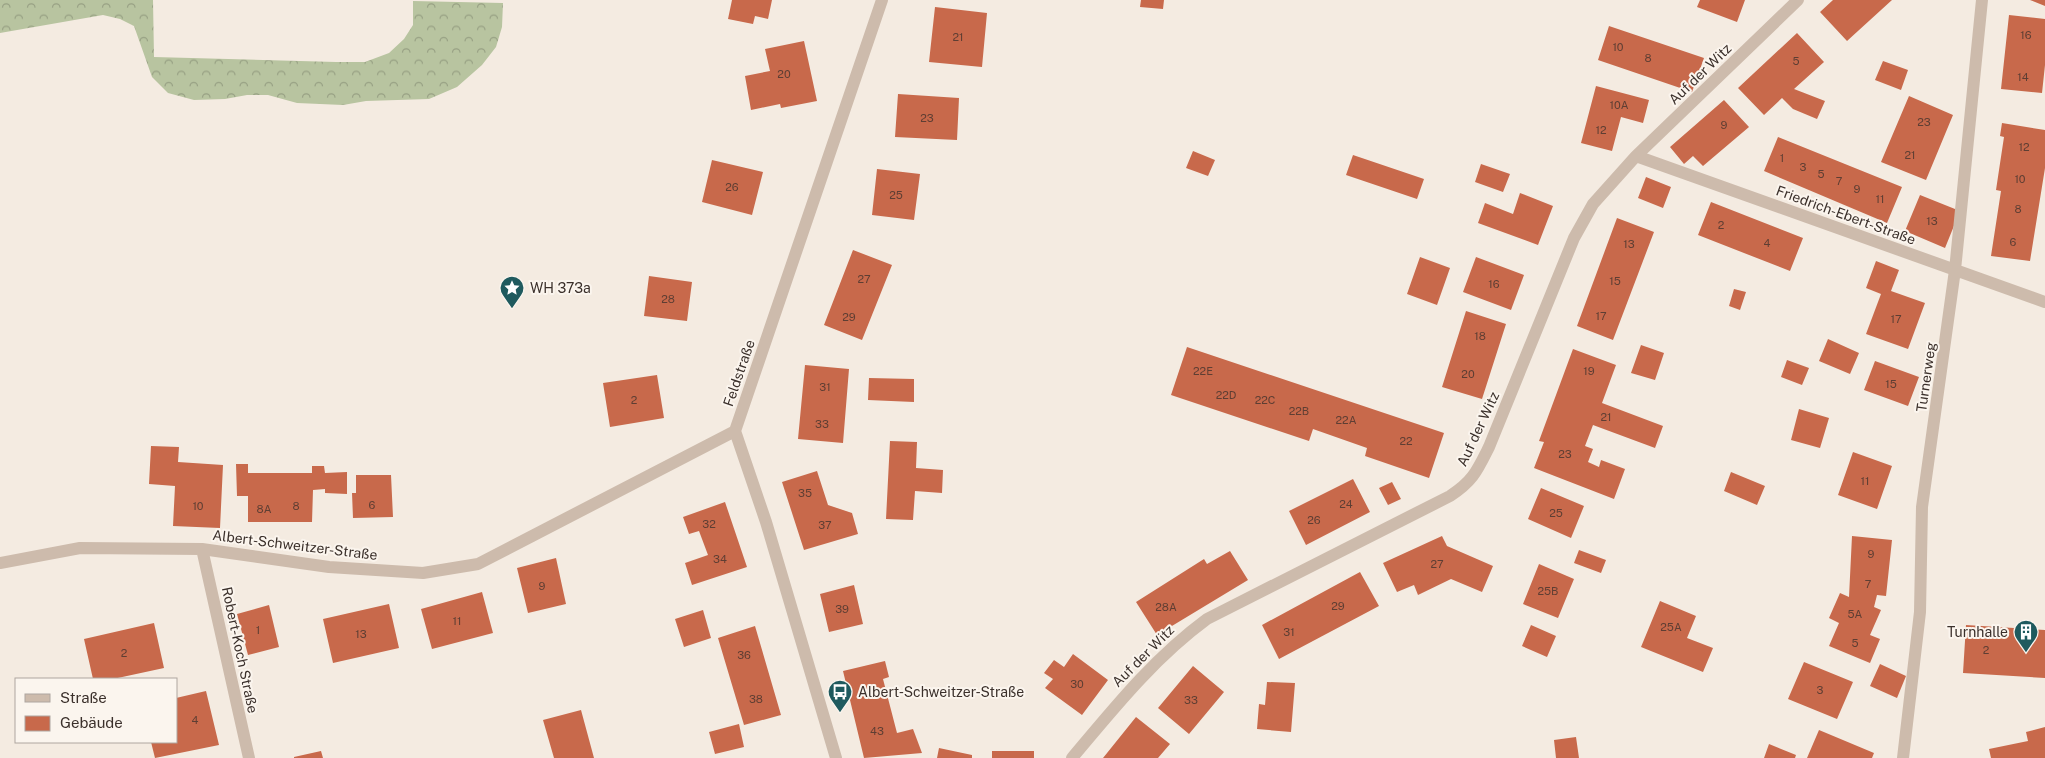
<svg xmlns="http://www.w3.org/2000/svg" width="2045" height="758" viewBox="0 0 2045 758" font-family="'Public Sans',sans-serif">
  <defs>
    <pattern id="forest-crowns" width="20" height="18" patternUnits="userSpaceOnUse" patternTransform="scale(1.25)"><rect width="20" height="18" fill="#b8c4a0"/><path d="M2 6a3 3 0 1 1 6 0M12 15a3 3 0 1 1 6 0" fill="none" stroke="#97a083"/></pattern>
  </defs>
  <rect width="100%" height="100%" fill="#f4ebe1"/>
  <path fill="url(#forest-crowns)" d="M 0,0 L 153,0 L 154,57 L 336,62 L 365,62 L 389,53 L 404,39 L 413,25 L 413,1 L 503,3 L 502,27 L 496,47 L 482,65 L 457,87 L 429,99 L 366,101 L 343,105 L 297,103 L 268,95 L 247,95 L 225,99 L 194,100 L 168,93 L 152,77 L 134,26 L 120,19 L 103,15 L 0,33 Z"/>
  <path fill="#c8694b" d="M 732,0 L 772,0 L 768,19 L 755,16 L 753,24 L 728,19 Z
    M 1141,0 L 1164,0 L 1163,9 L 1140,7 Z
    M 1700,0 L 1745,0 L 1737,22 L 1697,7 Z
    M 1833,0 L 1892,0 L 1847,41 L 1820,12 Z
    M 2030,0 L 2045,0 L 2045,6 Z
    M 935,7 L 987,13 L 982,67 L 929,62 Z
    M 2009,15 L 2045,19 L 2045,65 L 2042,93 L 2001,89 Z
    M 1609,26 L 1704,58 L 1692,92 L 1598,60 Z
    M 1797,33 L 1824,62 L 1794,89 L 1825,101 L 1817,119 L 1793,109 L 1782,98 L 1764,115 L 1738,88 Z
    M 804,41 L 817,101 L 781,108 L 780,104 L 751,110 L 745,76 L 770,71 L 765,49 Z
    M 1883,61 L 1908,70 L 1901,90 L 1875,80 Z
    M 1596,86 L 1649,100 L 1643,123 L 1621,117 L 1612,151 L 1581,143 Z
    M 898,94 L 959,98 L 957,140 L 895,137 Z
    M 1909,96 L 1953,115 L 1926,180 L 1881,162 Z
    M 1724,100 L 1749,127 L 1703,166 L 1693,156 L 1684,164 L 1670,147 Z
    M 2002,123 L 2045,130 L 2045,168 L 2030,261 L 1991,256 L 2001,191 L 1996,190 L 2004,137 L 2000,136 Z
    M 1778,137 L 1902,187 L 1887,223 L 1764,171 Z
    M 1193,151 L 1215,160 L 1208,176 L 1186,168 Z
    M 1353,155 L 1424,179 L 1417,199 L 1346,175 Z
    M 712,160 L 763,172 L 752,215 L 702,202 Z
    M 1481,164 L 1510,174 L 1503,192 L 1475,182 Z
    M 877,169 L 920,174 L 914,220 L 872,215 Z
    M 1646,177 L 1671,187 L 1663,208 L 1638,198 Z
    M 1520,193 L 1553,206 L 1538,245 L 1478,223 L 1485,203 L 1513,214 Z
    M 1920,195 L 1960,211 L 1945,248 L 1905,231 Z
    M 1711,202 L 1803,238 L 1790,271 L 1698,235 Z
    M 1617,218 L 1654,232 L 1613,340 L 1577,326 Z
    M 853,250 L 892,265 L 862,340 L 824,325 Z
    M 1420,257 L 1450,268 L 1437,305 L 1407,294 Z
    M 1476,257 L 1524,275 L 1511,310 L 1463,292 Z
    M 1876,261 L 1899,270 L 1891,291 L 1925,303 L 1908,349 L 1866,334 L 1881,294 L 1866,288 Z
    M 649,276 L 692,282 L 687,321 L 644,316 Z
    M 1734,289 L 1746,292 L 1740,310 L 1729,306 Z
    M 1466,311 L 1506,324 L 1482,399 L 1442,387 Z
    M 1828,339 L 1859,353 L 1850,374 L 1819,361 Z
    M 1641,345 L 1664,353 L 1655,380 L 1631,373 Z
    M 1187,347 L 1444,433 L 1429,478 L 1365,456 L 1367,448 L 1313,429 L 1309,441 L 1171,395 Z
    M 1573,349 L 1616,365 L 1602,403 L 1663,426 L 1655,448 L 1593,425 L 1585,446 L 1593,449 L 1588,462 L 1599,467 L 1601,460 L 1625,469 L 1614,499 L 1534,468 L 1544,442 L 1539,441 Z
    M 1787,360 L 1809,368 L 1802,385 L 1781,377 Z
    M 1875,361 L 1919,377 L 1908,406 L 1864,390 Z
    M 805,365 L 849,369 L 843,443 L 798,439 Z
    M 657,375 L 664,418 L 610,427 L 603,383 Z
    M 869,378 L 914,379 L 914,402 L 868,400 Z
    M 1799,409 L 1829,418 L 1820,448 L 1791,440 Z
    M 890,441 L 917,442 L 916,468 L 943,470 L 942,493 L 915,491 L 913,520 L 886,519 Z
    M 151,446 L 179,447 L 178,462 L 223,465 L 220,528 L 173,526 L 175,486 L 149,484 Z
    M 1853,452 L 1892,466 L 1877,509 L 1838,495 Z
    M 236,464 L 248,464 L 248,473 L 312,473 L 312,466 L 324,466 L 325,473 L 347,472 L 347,494 L 325,493 L 325,489 L 313,490 L 312,522 L 248,522 L 248,496 L 237,496 Z
    M 817,471 L 828,505 L 852,513 L 858,534 L 804,550 L 782,482 Z
    M 1731,472 L 1765,486 L 1757,505 L 1724,491 Z
    M 356,475 L 391,475 L 393,517 L 353,518 L 352,493 L 356,493 Z
    M 1353,479 L 1370,512 L 1306,545 L 1289,511 Z
    M 1392,482 L 1401,499 L 1388,505 L 1379,488 Z
    M 1541,488 L 1584,506 L 1571,538 L 1528,519 Z
    M 725,502 L 747,567 L 692,585 L 685,563 L 708,555 L 699,531 L 689,534 L 683,517 Z
    M 1442,536 L 1447,546 L 1493,566 L 1482,592 L 1451,579 L 1418,595 L 1414,585 L 1397,592 L 1383,563 Z
    M 1852,536 L 1892,540 L 1886,596 L 1877,595 L 1874,607 L 1881,610 L 1870,635 L 1880,639 L 1870,663 L 1829,646 L 1839,623 L 1829,618 L 1840,593 L 1849,597 Z
    M 1579,550 L 1606,560 L 1601,573 L 1574,563 Z
    M 1230,551 L 1248,580 L 1157,635 L 1136,602 L 1204,559 L 1207,564 Z
    M 556,558 L 566,604 L 528,613 L 517,568 Z
    M 1539,564 L 1574,579 L 1558,618 L 1523,604 Z
    M 1360,572 L 1379,606 L 1279,659 L 1262,625 Z
    M 854,585 L 863,624 L 829,632 L 820,594 Z
    M 482,592 L 493,633 L 432,649 L 421,609 Z
    M 1660,601 L 1696,616 L 1687,638 L 1713,648 L 1703,672 L 1641,647 Z
    M 389,604 L 399,648 L 333,663 L 323,619 Z
    M 269,605 L 279,647 L 248,655 L 237,614 Z
    M 703,610 L 711,638 L 684,647 L 675,619 Z
    M 154,623 L 164,668 L 113,679 L 93,679 L 84,639 Z
    M 1531,625 L 1556,636 L 1547,657 L 1522,646 Z
    M 1966,625 L 2045,630 L 2045,678 L 1963,673 Z
    M 755,626 L 781,715 L 744,725 L 718,638 Z
    M 1073,654 L 1108,680 L 1082,715 L 1045,688 L 1053,679 L 1044,673 L 1054,660 L 1064,667 Z
    M 885,661 L 889,677 L 883,679 L 897,733 L 913,729 L 922,753 L 864,758 L 843,671 Z
    M 1804,662 L 1853,682 L 1837,719 L 1788,699 Z
    M 1880,664 L 1906,676 L 1897,698 L 1870,686 Z
    M 1193,666 L 1224,692 L 1189,734 L 1158,708 Z
    M 1267,682 L 1295,683 L 1291,732 L 1257,729 L 1259,704 L 1265,705 Z
    M 206,691 L 219,745 L 155,758 L 151,742 L 176,742 L 176,698 Z
    M 581,710 L 594,758 L 554,758 L 543,720 Z
    M 1136,717 L 1170,744 L 1158,758 L 1103,758 Z
    M 739,724 L 744,747 L 715,754 L 709,732 Z
    M 2045,727 L 2045,758 L 1991,758 L 1989,749 L 2028,741 L 2026,732 Z
    M 1819,730 L 1874,753 L 1872,758 L 1807,758 Z
    M 1576,737 L 1579,758 L 1556,758 L 1554,740 Z
    M 1769,744 L 1796,755 L 1795,758 L 1764,758 Z
    M 939,748 L 972,755 L 972,758 L 937,758 Z
    M 321,751 L 323,758 L 294,758 L 294,757 Z
    M 992,751 L 1034,751 L 1034,758 L 992,758 Z"/>
  <g fill="none" stroke-linecap="round" stroke-linejoin="round">
    <path stroke="#cdbbac" stroke-width="12" d="M 1636,156 L 2045,302
      M 202,549 L 249,758
      M 0,563 L 80,548 L 202,549 L 329,567 L 423,573 L 478,564 L 735,431
      M 836,758 L 766,522 L 735,431 L 882,0
      M 1072,758 C 1114,708 1154,658 1207,619 L 1450,496 C 1473,481 1477,471 1489,447 L 1574,238 L 1593,204 L 1636,156 L 1798,0
      M 1903,758 L 1920,612 L 1922,507 L 1955,270 L 1982,0"/>
  </g>
  <defs>
    <symbol id="sight-pin" viewBox="-11 -11 22 30"><path d="M0 17L-7.5 6A9.5 9.5 0 1 1 7.5 6Z" fill="#1f5a5e" stroke="#fbf5ee"/><path d="M0-6L1.8-2.2L6-1.7L2.9 1.2L3.7 5.4L0 3.3L-3.7 5.4L-2.9 1.2L-6-1.7L-1.8-2.2Z" fill="#fff"/></symbol>
    <symbol id="building-pin" viewBox="-11 -11 22 30"><path d="M0 17L-7.5 6A9.5 9.5 0 1 1 7.5 6Z" fill="#1f5a5e" stroke="#fbf5ee"/><path d="M-4-6H4V6H1V3H-1V6H-4ZM-2.5-4.3h1.7v1.8h-1.7ZM.8-4.3h1.7v1.8H.8ZM-2.5-1h1.7V.8h-1.7ZM.8-1h1.7V.8H.8Z" fill="#fff"/></symbol>
    <symbol id="bus-pin" viewBox="-11 -11 22 30"><path d="M0 17L-7.5 6A9.5 9.5 0 1 1 7.5 6Z" fill="#1f5a5e" stroke="#fbf5ee"/><path d="M-5-6H5V4H4V6H2V4H-2V6H-4V4H-5ZM-3.5-4V0h7V-4ZM-3.5 1.2v1.5H-2V1.2ZM2 1.2v1.5H3.5V1.2Z" fill="#fff"/></symbol>
  </defs>
  <g fill-rule="evenodd">
    <use href="#sight-pin" x="498" y="274" width="28" height="38"/>
    <use href="#building-pin" x="2012" y="618" width="28" height="38"/>
    <use href="#bus-pin" x="826" y="678" width="28" height="38"/>
  </g>
  <g text-anchor="middle" dominant-baseline="central" stroke-width="4" stroke-linejoin="round" paint-order="stroke">
    <g font-size="11" fill="#5e3e33">
      <text x="2026" y="35">16</text>
      <text x="958" y="37">21</text>
      <text x="1618" y="47">10</text>
      <text x="1648" y="58">8</text>
      <text x="1796" y="61">5</text>
      <text x="784" y="74">20</text>
      <text x="2023" y="77">14</text>
      <text x="1619" y="105">10A</text>
      <text x="927" y="118">23</text>
      <text x="1924" y="122">23</text>
      <text x="1724" y="125">9</text>
      <text x="1601" y="130">12</text>
      <text x="2024" y="147">12</text>
      <text x="1910" y="155">21</text>
      <text x="1782" y="158">1</text>
      <text x="1803" y="167">3</text>
      <text x="1821" y="174">5</text>
      <text x="2020" y="179">10</text>
      <text x="1839" y="181">7</text>
      <text x="732" y="187">26</text>
      <text x="1857" y="189">9</text>
      <text x="896" y="195">25</text>
      <text x="1880" y="199">11</text>
      <text x="2018" y="209">8</text>
      <text x="1932" y="221">13</text>
      <text x="1721" y="225">2</text>
      <text x="2013" y="242">6</text>
      <text x="1767" y="243">4</text>
      <text x="1629" y="244">13</text>
      <text x="864" y="279">27</text>
      <text x="1615" y="281">15</text>
      <text x="1494" y="284">16</text>
      <text x="668" y="299">28</text>
      <text x="1601" y="316">17</text>
      <text x="849" y="317">29</text>
      <text x="1896" y="319">17</text>
      <text x="1480" y="336">18</text>
      <text x="1203" y="371">22E</text>
      <text x="1589" y="371">19</text>
      <text x="1468" y="374">20</text>
      <text x="1891" y="384">15</text>
      <text x="825" y="387">31</text>
      <text x="1226" y="395">22D</text>
      <text x="634" y="400">2</text>
      <text x="1265" y="400">22C</text>
      <text x="1299" y="411">22B</text>
      <text x="1606" y="417">21</text>
      <text x="1346" y="420">22A</text>
      <text x="822" y="424">33</text>
      <text x="1406" y="441">22</text>
      <text x="1565" y="454">23</text>
      <text x="1865" y="481">11</text>
      <text x="805" y="493">35</text>
      <text x="1346" y="504">24</text>
      <text x="372" y="505">6</text>
      <text x="198" y="506">10</text>
      <text x="296" y="506">8</text>
      <text x="264" y="509">8A</text>
      <text x="1556" y="513">25</text>
      <text x="1314" y="520">26</text>
      <text x="709" y="524">32</text>
      <text x="825" y="525">37</text>
      <text x="1871" y="554">9</text>
      <text x="720" y="559">34</text>
      <text x="1437" y="564">27</text>
      <text x="1868" y="584">7</text>
      <text x="542" y="586">9</text>
      <text x="1548" y="591">25B</text>
      <text x="1338" y="606">29</text>
      <text x="1166" y="607">28A</text>
      <text x="842" y="609">39</text>
      <text x="1855" y="614">5A</text>
      <text x="457" y="621">11</text>
      <text x="1671" y="627">25A</text>
      <text x="258" y="630">1</text>
      <text x="1289" y="632">31</text>
      <text x="361" y="634">13</text>
      <text x="1855" y="643">5</text>
      <text x="1986" y="650">2</text>
      <text x="124" y="653">2</text>
      <text x="744" y="655">36</text>
      <text x="1077" y="684">30</text>
      <text x="1820" y="690">3</text>
      <text x="756" y="699">38</text>
      <text x="1191" y="700">33</text>
      <text x="195" y="720">4</text>
      <text x="877" y="731">43</text>
    </g>
    <g font-size="14" fill="#3b302b" stroke="#fbf5ee">
      <text transform="translate(1700 74) rotate(-44)">Auf der Witz</text>
      <text transform="translate(1846 215) rotate(20)">Friedrich-Ebert-Straße</text>
      <text transform="translate(739 373) rotate(-71)">Feldstraße</text>
      <text transform="translate(1926 377) rotate(-82)">Turnerweg</text>
      <text transform="translate(1478 429) rotate(-65)">Auf der Witz</text>
      <text transform="translate(295 545) rotate(7)">Albert-Schweitzer-Straße</text>
      <text transform="translate(240 650) rotate(78)">Robert-Koch Straße</text>
      <text transform="translate(1143 656) rotate(-45)">Auf der Witz</text>
    </g>
    <g font-size="14" fill="#3b302b" stroke="#fbf5ee" text-anchor="start">
      <text x="530" y="288">WH 373a</text>
      <text x="2008" y="632" text-anchor="end">Turnhalle</text>
      <text x="858" y="692">Albert-Schweitzer-Straße</text>
    </g>
  </g>
  <rect x="15" y="678" width="162" height="65" fill="#fbf5ee" stroke="#aea6a0"/>
  <rect x="25" y="694" width="25" height="8" fill="#cdbbac" stroke="#aea6a0"/>
  <text x="60" y="703" font-size="15" fill="#3b302b">Straße</text>
  <rect x="25" y="716" width="25" height="15" fill="#c8694b" stroke="#aea6a0"/>
  <text x="60" y="728" font-size="15" fill="#3b302b">Gebäude</text>
</svg>
